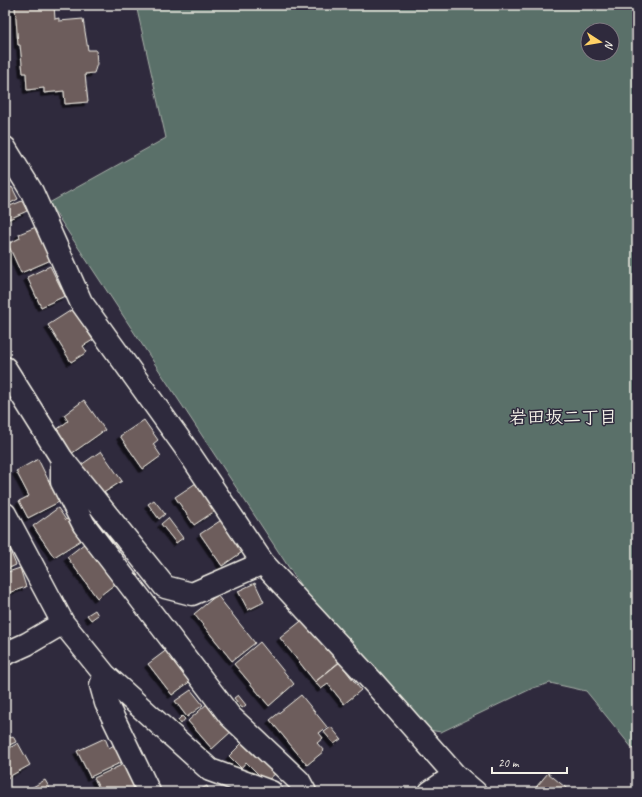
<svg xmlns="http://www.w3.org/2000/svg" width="642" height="797" viewBox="0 0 642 797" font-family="Caveat,'Klee One',sans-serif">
  <defs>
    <filter id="shadow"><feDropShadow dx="-3.5" dy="3.5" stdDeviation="0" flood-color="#0009"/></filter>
  </defs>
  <rect width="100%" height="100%" fill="#2f2a3d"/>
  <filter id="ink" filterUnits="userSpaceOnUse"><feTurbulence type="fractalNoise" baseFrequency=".025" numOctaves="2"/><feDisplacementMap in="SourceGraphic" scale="8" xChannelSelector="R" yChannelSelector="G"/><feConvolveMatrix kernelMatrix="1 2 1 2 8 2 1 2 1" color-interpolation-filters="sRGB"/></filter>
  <g filter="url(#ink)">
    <path fill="#5a6f69" stroke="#a7b0a8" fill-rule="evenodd" d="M 136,5 L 637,5 L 637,754 L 586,691 L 550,683 L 533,688 L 441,732 L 405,726 L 376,700 L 49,203 L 166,138 ZM 588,30 L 612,30 L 612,54 L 588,54 Z"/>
    <path fill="#6d5d5b" stroke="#f4f1e8" filter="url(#shadow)" d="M 16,5 L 54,5 L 55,19 L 59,18 L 59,21 L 83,19 L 88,50 L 96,50 L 97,64 L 94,73 L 85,74 L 88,102 L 65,104 L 64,91 L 44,93 L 44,88 L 27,90 L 26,73 L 23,73 L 20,45 L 18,45 L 15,6 Z
      M 12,187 L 18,199 L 5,206 L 5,190 Z
      M 22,201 L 27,211 L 9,219 L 5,208 Z
      M 36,227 L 51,260 L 21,273 L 8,244 L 20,238 L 19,234 Z
      M 50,266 L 65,296 L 41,307 L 27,277 Z
      M 73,309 L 93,340 L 83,346 L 87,352 L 71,362 L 48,325 Z
      M 84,400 L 105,430 L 71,454 L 55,431 L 68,421 L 64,415 Z
      M 144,420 L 158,440 L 153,444 L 161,456 L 143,469 L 120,436 Z
      M 101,451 L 122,481 L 102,494 L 81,465 Z
      M 38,459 L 59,502 L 28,518 L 19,501 L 29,496 L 16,471 Z
      M 199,481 L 218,509 L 194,525 L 175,497 Z
      M 154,500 L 165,514 L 159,519 L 148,504 Z
      M 58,508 L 66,520 L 71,516 L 86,537 L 54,557 L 33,526 Z
      M 226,517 L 248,548 L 222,566 L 200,534 Z
      M 168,518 L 183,538 L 176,543 L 161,524 Z
      M 5,539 L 16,565 L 5,570 Z
      M 89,540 L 119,581 L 97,598 L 67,557 Z
      M 20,568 L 26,587 L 5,594 L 5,573 Z
      M 255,583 L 264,602 L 248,610 L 238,591 Z
      M 217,595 L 255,643 L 232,661 L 194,614 Z
      M 95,610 L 98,615 L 91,620 L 87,615 Z
      M 305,618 L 340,662 L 315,682 L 280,638 Z
      M 260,642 L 294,684 L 269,706 L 234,664 Z
      M 168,649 L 192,680 L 172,695 L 148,664 Z
      M 339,662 L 361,690 L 344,704 L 328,684 L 321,689 L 315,682 Z
      M 191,690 L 203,705 L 187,717 L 175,701 Z
      M 238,695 L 246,705 L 242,708 L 234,698 Z
      M 301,695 L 327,727 L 319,733 L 323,738 L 317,743 L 324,751 L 307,765 L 270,720 Z
      M 209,702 L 233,730 L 212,749 L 188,721 Z
      M 182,716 L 185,719 L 181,724 L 178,720 Z
      M 331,727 L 341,739 L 334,744 L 324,732 Z
      M 13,736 L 16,742 L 7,746 L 5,740 Z
      M 105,738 L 109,748 L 114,745 L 122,762 L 90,777 L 77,751 Z
      M 245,740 L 277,772 L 266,782 L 246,762 L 241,768 L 229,756 Z
      M 18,743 L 30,765 L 5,779 L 5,751 Z
      M 126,763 L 137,788 L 128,792 L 101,792 L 94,778 Z
      M 548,773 L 571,792 L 532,792 Z
      M 45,780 L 52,792 L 24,792 Z
      M 207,786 L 210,792 L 202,792 L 201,789 Z"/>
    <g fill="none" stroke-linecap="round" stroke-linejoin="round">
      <defs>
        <path id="minor" d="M 5,148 L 32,192 L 81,302 L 185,447 L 263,563 L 373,682 L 455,775 L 475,792
          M 5,368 L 62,459 L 165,587 L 192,594 L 263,563
          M 62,459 L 62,482 L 84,525 L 230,716 L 299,781 L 305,792
          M 5,514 L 63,623 L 105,675 L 210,770 L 271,792
          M 5,654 L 27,644 L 63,623
          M 105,675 L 101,685 L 106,703 L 149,792
          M 430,792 L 455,775"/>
      </defs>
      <use href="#minor" stroke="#f4f1e8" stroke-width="25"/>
      <use href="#minor" stroke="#2f2a3d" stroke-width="22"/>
    </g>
  </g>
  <g text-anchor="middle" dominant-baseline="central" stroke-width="3" stroke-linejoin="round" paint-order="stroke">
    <g font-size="18" font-weight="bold" fill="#f4f1e8" stroke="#2f2a3d">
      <text x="563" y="417">岩田坂二丁目</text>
    </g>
  </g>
  <rect width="642" height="797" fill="none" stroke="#2f2a3d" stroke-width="20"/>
  <rect x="10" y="10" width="622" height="777" fill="none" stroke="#f4f1e8" stroke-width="1.5" filter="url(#ink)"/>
  <g transform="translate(600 42) rotate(102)"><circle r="19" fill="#2f2a3d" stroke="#7e7a81"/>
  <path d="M0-3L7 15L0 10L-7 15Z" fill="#ffd166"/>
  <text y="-6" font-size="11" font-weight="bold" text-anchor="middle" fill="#f4f1e8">N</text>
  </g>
  <path d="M492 767v6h75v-6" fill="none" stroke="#f4f1e8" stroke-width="2"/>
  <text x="498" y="767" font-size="12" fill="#f4f1e8" stroke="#2f2a3d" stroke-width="3" paint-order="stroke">20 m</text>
</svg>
